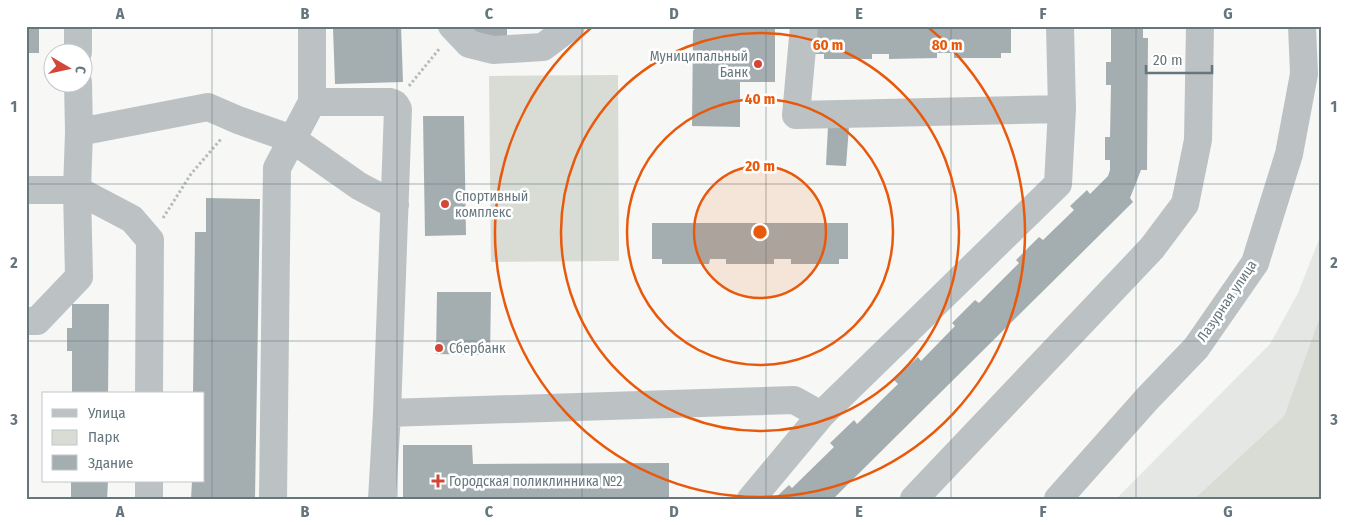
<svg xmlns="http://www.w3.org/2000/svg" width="1348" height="525" viewBox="0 0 1348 525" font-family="'Fira Sans Condensed',sans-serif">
  <rect width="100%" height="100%" fill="#f7f7f5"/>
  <path fill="#e5e7e5" d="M 1322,232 L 1322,311 L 1284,416 L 1194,499 L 1116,499 L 1270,344 L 1298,293 Z"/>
  <path fill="#d8dcd4" d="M 618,75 L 619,261 L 491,262 L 489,76 Z
    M 1322,311 L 1322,499 L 1194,499 L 1284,416 Z"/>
  <path fill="#a4aeb1" d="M 26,26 L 39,26 L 39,53 L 26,53 Z
    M 382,26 L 401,26 L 403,82 L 335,84 L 333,28 Z
    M 466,26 L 507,26 L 507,42 L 471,32 Z
    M 697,26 L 775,26 L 775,82 L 740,82 L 740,127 L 692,126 L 693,31 Z
    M 815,26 L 1011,26 L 1011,53 L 1001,53 L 1001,58 L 954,58 L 954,53 L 937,53 L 937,58 L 889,59 L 889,54 L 872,54 L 872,59 L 824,59 L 824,54 L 815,54 Z
    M 1111,26 L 1143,26 L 1143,38 L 1148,38 L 1147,170 L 1141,170 L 1130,198 L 1133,202 L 833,499 L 774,499 L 789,485 L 792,488 L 834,447 L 830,443 L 854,420 L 857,424 L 898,384 L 894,380 L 918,357 L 921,361 L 955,326 L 952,323 L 975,300 L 979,303 L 1019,263 L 1016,260 L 1039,237 L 1043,240 L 1074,210 L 1070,206 L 1087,190 L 1090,194 L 1108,176 L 1110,170 L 1110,160 L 1105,160 L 1105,137 L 1110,137 L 1111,85 L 1106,85 L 1106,62 L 1111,62 Z
    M 423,116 L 464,116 L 466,235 L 425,236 Z
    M 828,126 L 849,127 L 846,166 L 826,165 Z
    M 206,198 L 260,199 L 255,499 L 191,499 L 192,481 L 204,481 L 204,394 L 193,394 L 195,232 L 206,232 Z
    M 652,223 L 848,223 L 848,259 L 839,259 L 839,264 L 791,264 L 791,259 L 774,259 L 774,264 L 726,264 L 726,259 L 710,259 L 709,264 L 662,264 L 662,259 L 652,259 Z
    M 437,292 L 491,292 L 490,355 L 436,354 Z
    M 72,304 L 109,304 L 108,394 L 72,394 L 72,351 L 67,351 L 67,328 L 72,328 Z
    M 403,445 L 472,445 L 473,464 L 669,463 L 669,499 L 403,499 Z
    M 71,481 L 108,481 L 107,499 L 71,499 Z"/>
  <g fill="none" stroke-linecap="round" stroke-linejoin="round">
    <path stroke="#b7bbbd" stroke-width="3" stroke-dasharray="2.5 2.5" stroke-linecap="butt" d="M 409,86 L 440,48
      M 163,218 L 191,174 L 221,139"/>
    <path stroke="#bcc2c4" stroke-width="28" d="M 78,26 L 78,52
      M 452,26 L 469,44 L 493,50 L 543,47 L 571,26
      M 804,26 L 796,115 L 1062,109
      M 78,82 L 79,132
      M 312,102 L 390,102 L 395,104 L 398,109 L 387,413
      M 26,190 L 77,190 L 79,132 L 208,107 L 238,120 L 292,139 L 359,186 L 395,205
      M 26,321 L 37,321 L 79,277 L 77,190 L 132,219 L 150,240 L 149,394
      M 149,499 L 149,481
      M 273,499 L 277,168 L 312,102 L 312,26
      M 382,499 L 387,413 L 794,400 L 821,415
      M 751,499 L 821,415 L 1058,184 L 1062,109 L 1060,26
      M 914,499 L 1152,248 L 1185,204 L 1198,140 L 1200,26
      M 1058,499 L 1147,399 L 1196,348 L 1255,263 L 1289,154 L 1304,74 L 1302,26"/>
  </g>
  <path fill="none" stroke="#65767d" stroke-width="1" stroke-opacity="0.55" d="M 212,26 L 212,499M 397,26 L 397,499M 582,26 L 582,499M 766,26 L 766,499M 951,26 L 951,499M 1136,26 L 1136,499M 26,184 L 1322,184M 26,341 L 1322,341"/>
  <circle cx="760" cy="232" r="66" fill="#e8590c" fill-opacity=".12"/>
  <g fill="none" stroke="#e8590c" stroke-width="2.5">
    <circle cx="760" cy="232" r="66"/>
    <circle cx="760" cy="232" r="133"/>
    <circle cx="760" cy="232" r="199"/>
    <path d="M929 28A265 265 0 1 1 591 28"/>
  </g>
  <g fill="#d34739" stroke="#fff" stroke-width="2">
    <circle cx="758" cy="64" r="5"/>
    <circle cx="445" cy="204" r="5"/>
    <circle cx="439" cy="348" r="5"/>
    <path d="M435.5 473.5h5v5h5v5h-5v5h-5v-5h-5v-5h5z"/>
  </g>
  <g text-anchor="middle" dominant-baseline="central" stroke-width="5" stroke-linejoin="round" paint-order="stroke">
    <g font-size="14" fill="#65767d" stroke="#fff" text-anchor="start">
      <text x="748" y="56" text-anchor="end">Муниципальный<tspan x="748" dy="16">Банк</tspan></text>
      <text x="455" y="196">Спортивный<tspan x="455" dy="16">комплекс</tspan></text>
      <text x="449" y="348">Сбербанк</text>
      <text x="449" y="481">Городская поликлинника №2</text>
    </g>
    <g font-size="14" fill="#65767d" stroke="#fff">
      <text transform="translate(1227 301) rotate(-56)">Лазурная улица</text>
    </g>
  </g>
  <circle cx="760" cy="232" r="8" fill="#e8590c" stroke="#fff" stroke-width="2.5"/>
  <g font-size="15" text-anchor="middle" font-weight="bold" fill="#e8590c" stroke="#fff" stroke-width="5" stroke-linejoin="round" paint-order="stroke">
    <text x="947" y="50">80 m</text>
    <text x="828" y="50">60 m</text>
    <text x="760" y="104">40 m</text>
    <text x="760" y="171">20 m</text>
  </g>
  <rect width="1348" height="525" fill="none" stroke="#ffffff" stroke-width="55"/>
  <rect x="42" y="392" width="162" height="90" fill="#ffffff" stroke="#c1c8cb"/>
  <rect x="52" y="409" width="25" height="8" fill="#bcc2c4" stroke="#c1c8cb"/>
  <text x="88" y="418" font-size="15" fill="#65767d">Улица</text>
  <rect x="52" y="430" width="25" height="15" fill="#d8dcd4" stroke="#c1c8cb"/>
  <text x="88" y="442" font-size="15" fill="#65767d">Парк</text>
  <rect x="52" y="455" width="25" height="15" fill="#a4aeb1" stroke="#c1c8cb"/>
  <text x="88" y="468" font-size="15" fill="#65767d">Здание</text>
  <g transform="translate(68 68) rotate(99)"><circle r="24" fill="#ffffff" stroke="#c1c8cb"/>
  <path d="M0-4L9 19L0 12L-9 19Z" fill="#d34739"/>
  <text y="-8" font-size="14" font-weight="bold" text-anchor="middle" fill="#65767d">С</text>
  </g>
  <path d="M1146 65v8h66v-8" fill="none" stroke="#65767d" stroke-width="2.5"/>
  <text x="1153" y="65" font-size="15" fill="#65767d" stroke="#ffffff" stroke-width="4" paint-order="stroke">20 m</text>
  <rect x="28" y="28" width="1292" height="470" fill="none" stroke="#65767d" stroke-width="2"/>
  <g font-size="16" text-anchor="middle" font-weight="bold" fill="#65767d">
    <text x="120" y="19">A</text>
    <text x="305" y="19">B</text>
    <text x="489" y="19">C</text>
    <text x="674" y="19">D</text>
    <text x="859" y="19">E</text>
    <text x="1043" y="19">F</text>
    <text x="1228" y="19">G</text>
    <text x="14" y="112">1</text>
    <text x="1334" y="112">1</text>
    <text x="14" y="268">2</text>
    <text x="1334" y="268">2</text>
    <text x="14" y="425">3</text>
    <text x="1334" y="425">3</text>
    <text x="120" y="517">A</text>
    <text x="305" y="517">B</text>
    <text x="489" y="517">C</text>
    <text x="674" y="517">D</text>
    <text x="859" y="517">E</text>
    <text x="1043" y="517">F</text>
    <text x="1228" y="517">G</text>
  </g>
</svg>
